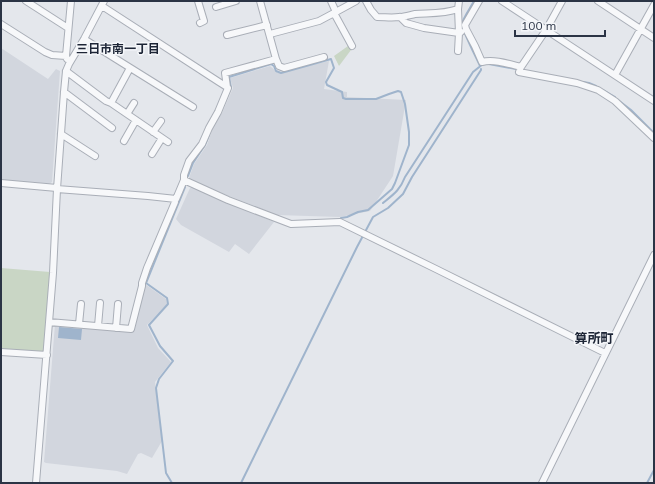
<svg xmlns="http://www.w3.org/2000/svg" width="655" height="484" viewBox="0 0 655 484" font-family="Mulish,'Noto Sans JP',sans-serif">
  <rect width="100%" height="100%" fill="#e4e7ec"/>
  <path fill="#d2d6de" d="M 1,48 L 48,79 L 56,69 L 60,71 L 52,182 L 49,184 L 1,180 Z
    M 329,61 L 324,89 L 347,92 L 347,97 L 406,100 L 393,176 L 370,211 L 340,217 L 277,215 L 194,182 L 189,178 L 194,164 L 207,145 L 213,127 L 222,113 L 233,88 L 230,78 L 270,66 L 278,73 Z
    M 192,187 L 274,222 L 249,254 L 235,244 L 229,252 L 181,225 L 176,219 L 190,188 Z
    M 145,284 L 166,299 L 167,304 L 147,325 L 158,348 L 171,362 L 155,382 L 162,441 L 152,458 L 141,453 L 138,454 L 127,474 L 117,471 L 46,463 L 44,462 L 55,324 L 133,331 Z"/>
  <path fill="#c9d6c5" d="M 348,46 L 351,50 L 339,66 L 334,56 Z
    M 1,268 L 50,272 L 44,353 L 1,350 Z"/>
  <path fill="#9fb4cc" d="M 59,327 L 82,329 L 81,340 L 58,338 Z"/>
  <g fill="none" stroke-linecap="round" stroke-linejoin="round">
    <path stroke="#9fb4cc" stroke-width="2" d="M 474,1 C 471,7 463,18 462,24 C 461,28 477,59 480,66
      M 489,64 L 516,69
      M 583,82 L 589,83 L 596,86
      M 231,88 L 229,77 L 271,64 L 274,66 L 276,71 L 281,73 L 331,59 L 334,68 L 326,82 L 327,85 L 342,92 L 343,98 L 346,99 L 376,99 L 389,94 L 398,91 L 401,92 L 405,104 L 409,132 L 409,145 L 395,183 L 392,189 L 368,210 L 358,212 L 347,217 L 341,218
      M 603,90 L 615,97
      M 618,100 L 631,110 L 654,133
      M 188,176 L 193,163 L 205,145 L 209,135
      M 383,203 C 394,194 400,190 405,177 L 473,72 L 483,64
      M 172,483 L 166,473 L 156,388 L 159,379 L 173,361 L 160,346 L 149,325 L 168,304 L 167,298 L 146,283 L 185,187
      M 241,483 L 357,247 L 373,217 L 388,208 L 403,194 L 412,177 L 481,70 L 481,69
      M 647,483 L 654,470"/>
    <defs>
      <path id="minor" d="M 26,1 L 68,28
        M 198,1 L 204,21 L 200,23
        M 260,1 L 276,59
        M 331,1 L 336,12
        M 366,1 L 371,10 L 377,17 C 385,17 392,18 399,17 C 405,17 410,15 415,14 C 430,13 444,14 458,9 L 459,1
        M 479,1 L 465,25 L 466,29 L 475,46 L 482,62 C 494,59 509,64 521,67
        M 502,1 L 654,101
        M 562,1 L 546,30 L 521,67 L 519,72 L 577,83 L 598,90 L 615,101 L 654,138
        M 598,1 L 654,38
        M 216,7 L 236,1
        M 334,13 L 356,1
        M 400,17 L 406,23 L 424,28 L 459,33 L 458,9
        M 1,24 L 45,52 L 52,55 L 66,56
        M 270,34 L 319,21 L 334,13 L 352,46
        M 227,35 L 267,25
        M 84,39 L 193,107
        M 458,51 L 459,33 L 461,32
        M 67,59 L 66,56 L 71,1
        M 66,71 L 106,101 L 111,103 L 168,142
        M 615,75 L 654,5
        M 227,87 L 225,73 L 276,59 L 279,66 L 284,68 L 324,57
        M 64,92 L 112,128
        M 111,103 L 130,68
        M 127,114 L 134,103
        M 153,132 L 161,121
        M 61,134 L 95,156
        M 124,141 L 136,120
        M 152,154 L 162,138
        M 184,180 L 228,200 L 291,224 L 340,222 L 436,269 L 605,353
        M 1,183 L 57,188
        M 57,189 L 148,196 L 176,199 L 184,180 L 184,175 L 189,161 L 202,144 L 209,128 L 218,112 L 228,88 L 227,87 L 219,82 L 102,6
        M 49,322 L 131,329 L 142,286 L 142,283 L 147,268 L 175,202 L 175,199
        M 79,324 L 81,304
        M 98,326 L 100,303
        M 116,328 L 118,304
        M 1,352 L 47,355
        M 36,483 L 53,273 L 57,189 L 64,92 L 66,71 L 69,64 L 84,39 L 104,1
        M 542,483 L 654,255"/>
    </defs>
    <use href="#minor" stroke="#a9aeb7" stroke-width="8"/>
    <use href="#minor" stroke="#f7f8fa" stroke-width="6"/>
  </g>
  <g text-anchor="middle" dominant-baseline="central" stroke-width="3" stroke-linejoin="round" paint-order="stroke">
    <g font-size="12" font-weight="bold" fill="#1d2536" stroke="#f4f6f9">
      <text x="118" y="48">三日市南一丁目</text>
    </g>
    <g font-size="13" font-weight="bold" fill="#1d2536" stroke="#f4f6f9">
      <text x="594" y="338">算所町</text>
    </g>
  </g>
  <rect width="655" height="484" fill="none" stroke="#2b3445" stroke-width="4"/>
  <path d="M515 30v6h90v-6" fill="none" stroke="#2b3445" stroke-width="2"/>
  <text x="521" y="30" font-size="12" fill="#2b3445" stroke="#f4f6f9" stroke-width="3" paint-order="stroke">100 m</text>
</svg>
